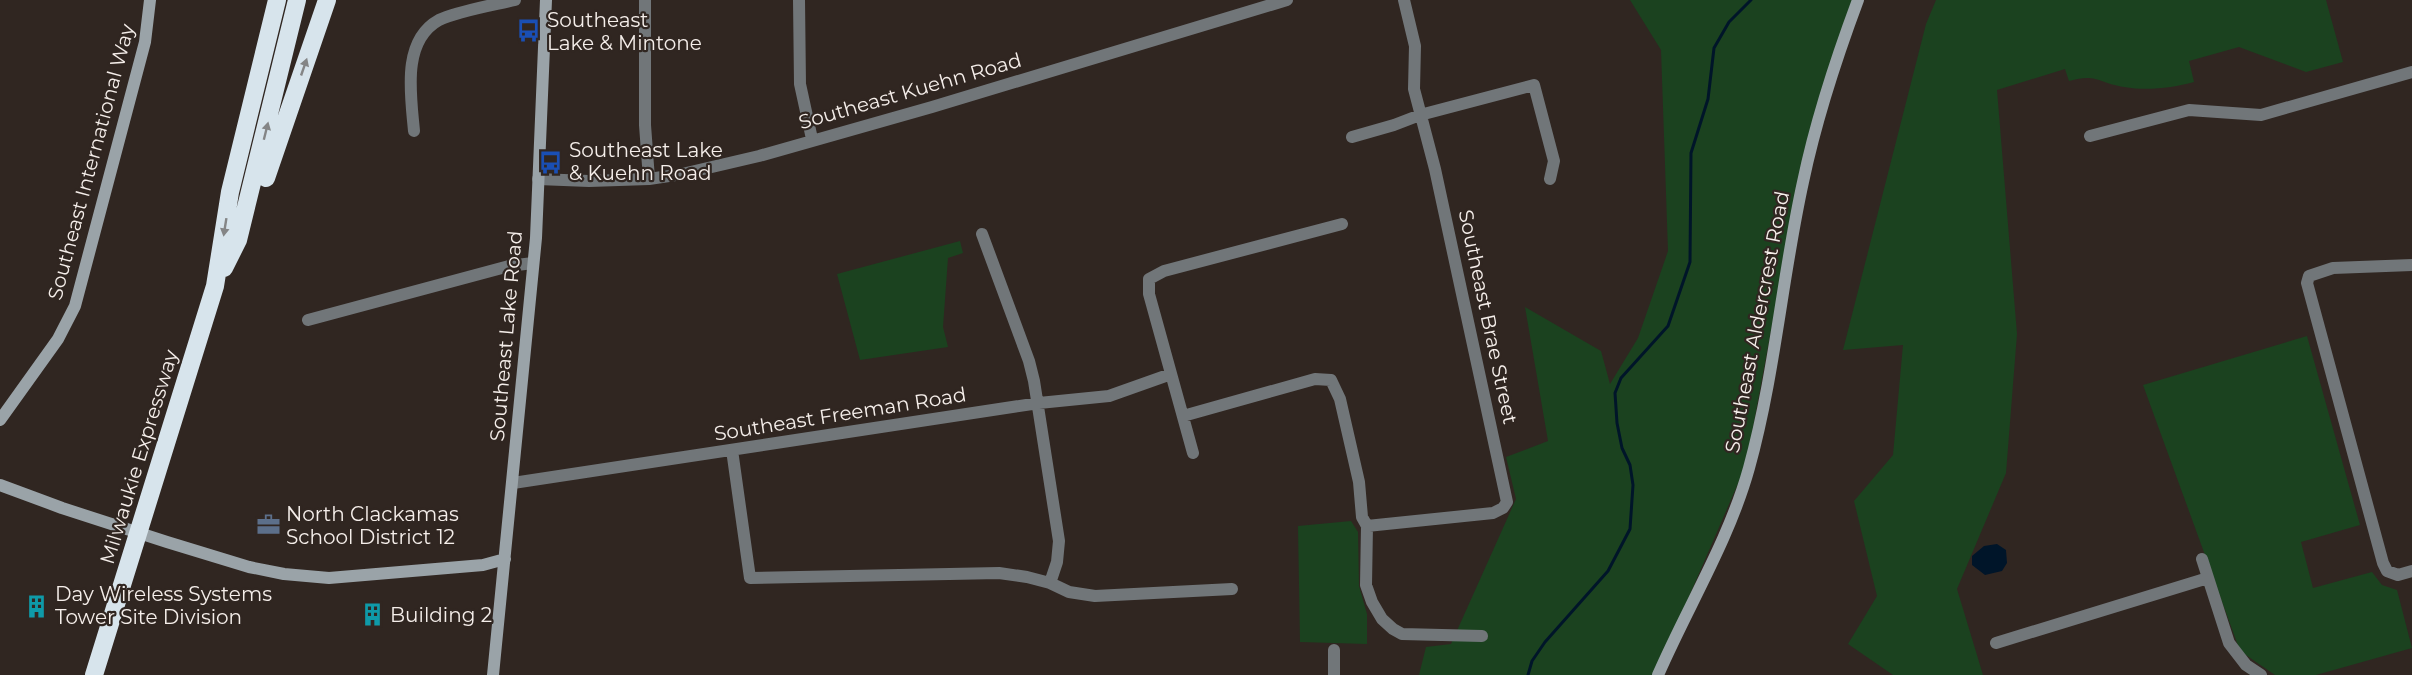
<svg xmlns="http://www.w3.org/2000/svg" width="2412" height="675" viewBox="0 0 2412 675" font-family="Montserrat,sans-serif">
  <rect width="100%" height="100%" fill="#302621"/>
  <path fill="#1b421f" d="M 1630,0 L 1853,0 L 1804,153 L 1746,465 L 1655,675 L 1419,675 L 1426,647 L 1451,644 L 1516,499 L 1506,457 L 1548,441 L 1525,307 L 1601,351 L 1610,384 L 1638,338 L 1668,251 L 1661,50 Z
    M 1936,0 L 2326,0 L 2343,62 L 2306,72 L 2239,47 L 2189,61 L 2194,82 C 2172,88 2147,91 2124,87 C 2099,83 2096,73 2069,81 L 2065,69 L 1997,90 L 2017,334 L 2006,473 L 1957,589 L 1983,675 L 1893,675 L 1848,644 L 1877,596 L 1854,501 L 1893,455 L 1903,345 L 1843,350 L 1926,24 Z
    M 960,241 L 963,253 L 948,258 L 943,327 L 948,347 L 860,360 L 837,274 Z
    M 2307,336 L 2360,525 L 2301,542 L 2313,588 L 2372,572 L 2382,585 L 2397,590 L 2412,648 L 2316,675 L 2275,675 L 2240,651 L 2143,385 Z
    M 1351,521 L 1358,532 L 1359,586 L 1367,614 L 1367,644 L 1300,642 L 1298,526 Z"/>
  <path fill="#001529" d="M 1997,544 L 2006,550 L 2007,563 L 2002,571 L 1985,575 L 1972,565 L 1972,556 L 1984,546 Z"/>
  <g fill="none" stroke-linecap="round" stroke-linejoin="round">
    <path stroke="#001529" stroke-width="3" d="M 1528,675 L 1532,661 L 1545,642 L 1608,571 L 1630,529 L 1633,485 L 1630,465 L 1622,448 L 1617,423 L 1615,393 L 1621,378 L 1668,326 L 1690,262 L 1691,153 L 1708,99 L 1714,48 L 1729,22 L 1751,0"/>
    <path stroke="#717679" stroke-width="12" d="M 645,0 L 645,125 L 649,179
      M 799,0 L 800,84 L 812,139
      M 414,131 C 411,96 401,41 439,20 C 458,11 494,5 515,0
      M 2090,136 L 2189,110 L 2261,115 L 2412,72
      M 1352,137 L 1394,125 L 1420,115 L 1534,85 L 1554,161 L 1550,179
      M 538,179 L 589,181 L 649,179 L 682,174 L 759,156 L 932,107 L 1287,0
      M 982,234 L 1029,361 L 1034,381 L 1059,541 L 1057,562 L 1050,583
      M 2412,265 L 2333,268 L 2309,276 L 2307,283 L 2383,563 L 2387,571 L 2398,575 L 2412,571
      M 308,320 L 509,266 L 533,263
      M 1183,416 L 1315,379 L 1331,380 L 1340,399 L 1359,482 L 1362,517 L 1367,526 L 1366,585 L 1372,602 L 1382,619 L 1393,629 L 1402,634 L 1482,636
      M 732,450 L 750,578 L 999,573 L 1027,577 L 1050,583 L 1069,592 L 1095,596 L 1232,589
      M 1193,453 L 1149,294 L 1149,279 L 1164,271 L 1342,224
      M 513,483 L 1039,403 L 1109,396 L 1171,374
      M 1367,526 L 1493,513 L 1503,508 L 1507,502 L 1435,169 L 1414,89 L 1415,46 L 1404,0
      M 2202,559 L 2229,643 L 2246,665 L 2261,675
      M 1996,643 L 2208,578
      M 1334,675 L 1334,650"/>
    <path stroke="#9aa3a8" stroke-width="12" d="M 0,420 L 58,339 L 75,306 L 145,42 L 150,0
      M 0,485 L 62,508 L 167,542 L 249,567 L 284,574 L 329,578 L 483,565 L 505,559
      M 493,675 L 536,238 L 546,0
      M 1658,675 C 1688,606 1729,540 1749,468 C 1775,374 1782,277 1803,182 C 1816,120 1836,59 1858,0"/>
    <path stroke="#d7e4ec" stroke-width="18" d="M 266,178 L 327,0
      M 224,268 L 238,240 L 297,0
      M 94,675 L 215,286 L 230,192 L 277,0"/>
  </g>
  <defs><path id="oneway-solid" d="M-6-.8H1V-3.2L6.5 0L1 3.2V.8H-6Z" transform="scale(1.5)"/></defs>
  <g fill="#848586">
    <use href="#oneway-solid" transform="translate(304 67) rotate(-71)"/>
    <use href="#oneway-solid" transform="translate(266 131) rotate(-76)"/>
    <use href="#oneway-solid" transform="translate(225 227) rotate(99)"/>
  </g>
  <defs>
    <symbol id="bus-bare" viewBox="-9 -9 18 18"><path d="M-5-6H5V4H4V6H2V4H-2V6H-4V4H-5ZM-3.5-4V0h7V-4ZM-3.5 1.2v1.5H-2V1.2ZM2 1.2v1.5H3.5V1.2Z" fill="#1a4fb4" stroke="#302621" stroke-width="2.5" paint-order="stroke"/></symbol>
    <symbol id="office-bare" viewBox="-9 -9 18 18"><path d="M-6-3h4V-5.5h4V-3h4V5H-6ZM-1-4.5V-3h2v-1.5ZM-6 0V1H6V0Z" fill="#5c6f8a" stroke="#302621" stroke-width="2.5" paint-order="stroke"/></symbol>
    <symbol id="building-bare" viewBox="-9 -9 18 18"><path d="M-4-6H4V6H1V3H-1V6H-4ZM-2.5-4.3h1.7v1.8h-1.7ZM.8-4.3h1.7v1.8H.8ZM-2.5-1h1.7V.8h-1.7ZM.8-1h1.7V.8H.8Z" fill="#0f9aa8" stroke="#302621" stroke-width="2.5" paint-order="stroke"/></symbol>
  </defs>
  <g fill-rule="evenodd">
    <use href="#bus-bare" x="512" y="14" width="33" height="33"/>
    <use href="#bus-bare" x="534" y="146" width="33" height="33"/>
    <use href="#office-bare" x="252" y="508" width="33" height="33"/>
    <use href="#building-bare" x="20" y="590" width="33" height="33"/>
    <use href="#building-bare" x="356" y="598" width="33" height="33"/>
  </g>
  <g text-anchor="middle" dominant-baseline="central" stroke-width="4.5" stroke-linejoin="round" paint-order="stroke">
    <g font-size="20" fill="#f5eeea" stroke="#302621" text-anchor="start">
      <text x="547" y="20">Southeast<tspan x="547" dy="23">Lake &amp; Mintone</tspan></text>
      <text x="569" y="150">Southeast Lake<tspan x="569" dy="23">&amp; Kuehn Road</tspan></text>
      <text x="286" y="514">North Clackamas<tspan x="286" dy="23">School District 12</tspan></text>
      <text x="55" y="594">Day Wireless Systems<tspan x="55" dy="23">Tower Site Division</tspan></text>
      <text x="390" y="615">Building 2</text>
    </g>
    <g font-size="20" fill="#f5eeea" stroke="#302621">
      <text transform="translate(910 91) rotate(-16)">Southeast Kuehn Road</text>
      <text transform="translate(91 162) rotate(-75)">Southeast International Way</text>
      <text transform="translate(1488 317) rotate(78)">Southeast Brae Street</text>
      <text transform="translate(1757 322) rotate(-79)">Southeast Aldercrest Road</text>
      <text transform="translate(506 336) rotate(-85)">Southeast Lake Road</text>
      <text transform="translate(840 414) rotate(-9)">Southeast Freeman Road</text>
      <text transform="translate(139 457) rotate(-73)">Milwaukie Expressway</text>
    </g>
  </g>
</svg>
